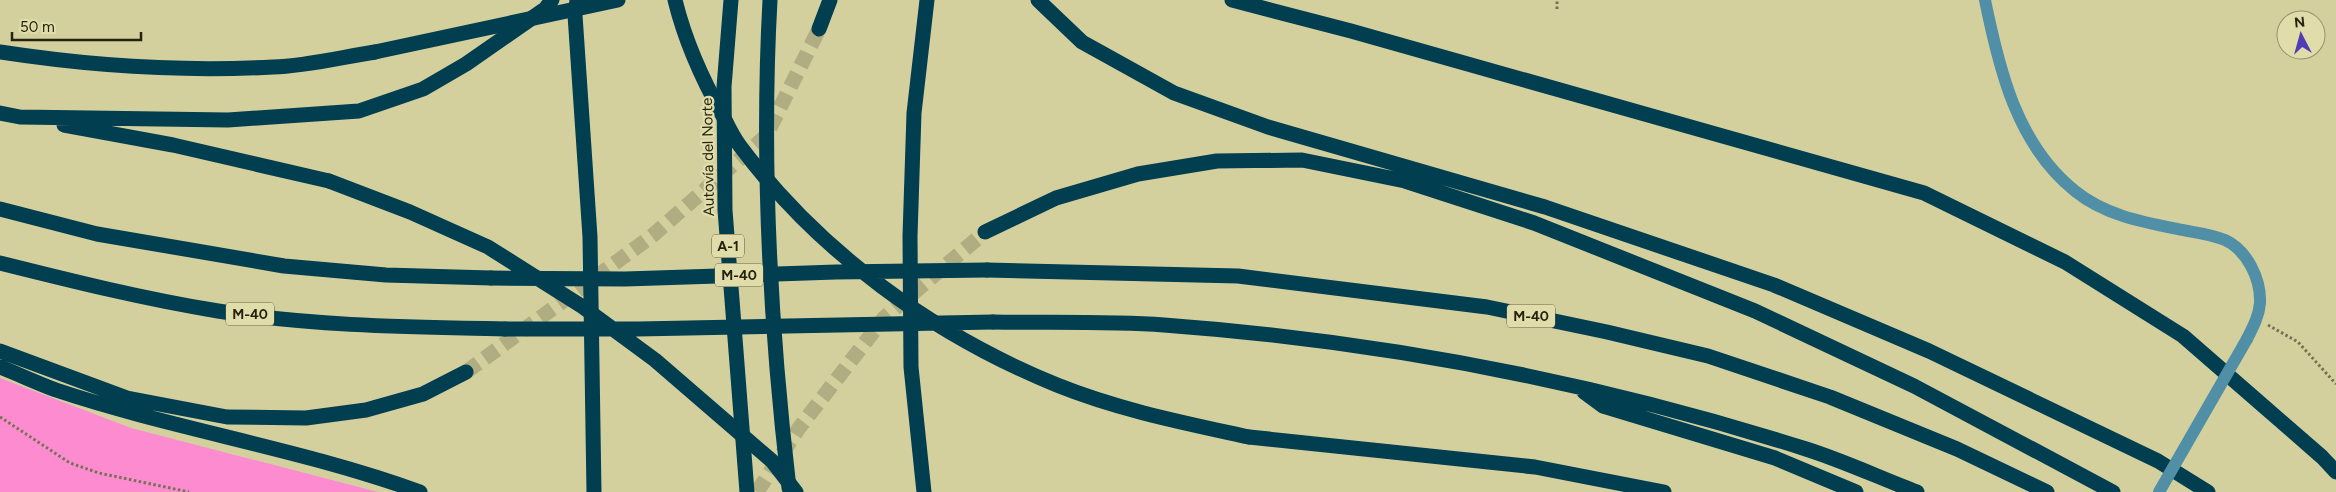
<svg xmlns="http://www.w3.org/2000/svg" width="2336" height="492" viewBox="0 0 2336 492" font-family="Figtree,sans-serif">
  <rect width="100%" height="100%" fill="#d4d09e"/>
  <path fill="#fc8bd0" d="M 0,378 L 131,428 L 378,492 L 0,492 Z"/>
  <g fill="none" stroke-linecap="round" stroke-linejoin="round">
    <path stroke="#b1ad82" stroke-width="15" stroke-dasharray="15 8" stroke-linecap="butt" d="M 466,372 L 652,236 L 766,136 L 819,29
      M 757,492 L 799,428 L 884,318 L 985,232"/>
    <path stroke="#757251" stroke-width="3" stroke-dasharray="2.5 2.5" stroke-linecap="butt" d="M 1557,9 L 1557,0
      M 2268,325 L 2298,342 L 2336,384
      M 0,417 L 70,463 L 99,473 L 189,492"/>
    <path stroke="#518fa6" stroke-width="12" d="M 1985,0 C 1999,69 2017,145 2075,191 C 2107,217 2148,223 2188,231 C 2200,233 2213,235 2225,240 C 2247,250 2261,279 2260,303 C 2259,316 2253,327 2247,339"/>
    <path stroke="#003e50" stroke-width="15" d="M 577,0 L 575,15 L 590,237 L 594,492
      M 731,0 L 724,87 L 725,210 L 747,492
      M 770,0 C 761,163 770,326 789,488
      M 1038,0 L 1082,42 L 1174,93 L 1268,127 L 1545,207 L 1774,285 L 1929,351 L 2158,461 L 2208,492
      M 1232,0 L 1351,31 L 1924,193 L 2065,262 L 2183,336 L 2322,457 L 2336,472
      M 819,29 L 830,0
      M 0,52 C 91,66 181,72 273,67 C 307,66 342,57 375,52
      M 0,113 L 20,117 L 228,120 L 359,111 L 423,89 L 466,64 L 545,9 L 552,0
      M 64,125 L 173,145 L 329,181
      M 0,209 L 97,234 L 284,266 L 386,275 L 491,278
      M 985,232 L 1056,198 L 1138,174 L 1217,161 L 1302,160 L 1405,181 L 1534,223 L 1755,311 L 1914,386 L 2113,492
      M 0,263 C 72,281 144,299 218,311 C 312,326 409,327 505,329
      M 987,270 L 1238,276 L 1487,307 L 1607,332 L 1708,356 L 1830,397 L 1957,449 L 2047,492
      M 993,322 C 1050,323 1108,321 1164,325 C 1381,341 1599,383 1806,449 C 1844,461 1880,478 1917,492
      M 0,351 L 127,398 L 227,417 L 306,418 L 366,410 L 423,394 L 466,372
      M 0,367 C 18,374 37,383 56,390 C 176,430 302,449 420,492
      M 1584,392 L 1603,406 L 1775,458 L 1856,492
      M 1249,437 L 1535,467 L 1664,492
      M 924,492 L 911,367 L 910,236 L 914,113 L 927,0"/>
    <path stroke="#518fa6" stroke-width="12" d="M 2159,492 L 2247,339"/>
    <path stroke="#003e50" stroke-width="15" d="M 675,0 C 685,41 702,79 723,116 C 728,126 733,137 740,146 C 820,253 934,335 1057,385 C 1119,410 1185,423 1249,437
      M 375,52 L 618,0
      M 329,181 L 410,212 L 488,247 L 583,307 L 655,360 L 772,461 L 796,492
      M 491,278 L 625,279 L 836,272 L 987,270
      M 505,329 L 638,329 L 993,322"/>
  </g>
  <g text-anchor="middle" dominant-baseline="central" stroke-width="4.5" stroke-linejoin="round" paint-order="stroke">
    <g fill="#e1ddab" stroke="#5d5b3e" stroke-width="1">
      <rect x="712" y="234.5" width="32" height="23" rx="4"/>
      <rect x="715" y="263.5" width="48" height="23" rx="4"/>
      <rect x="226" y="302.5" width="48" height="23" rx="4"/>
      <rect x="1507" y="304.5" width="48" height="23" rx="4"/>
    </g>
    <g font-size="14" font-weight="bold" fill="#252310">
      <text x="728" y="246">A-1</text>
      <text x="739" y="275">M-40</text>
      <text x="250" y="314">M-40</text>
      <text x="1531" y="316">M-40</text>
    </g>
    <g font-size="15" fill="#252310" stroke="#e1ddab">
      <text transform="translate(708 157) rotate(-91)">Autovía del Norte</text>
    </g>
  </g>
  <g transform="translate(2301 35) rotate(354)"><circle r="24" fill="#e1ddab" stroke="#96936d"/>
  <path d="M0-4L9 19L0 12L-9 19Z" fill="#503db5"/>
  <text y="-8" font-size="14" font-weight="bold" text-anchor="middle" fill="#252310">N</text>
  </g>
  <path d="M12 32v8h129v-8" fill="none" stroke="#252310" stroke-width="2.5"/>
  <text x="20" y="32" font-size="15" fill="#252310" stroke="#e1ddab" stroke-width="4" paint-order="stroke">50 m</text>
</svg>
